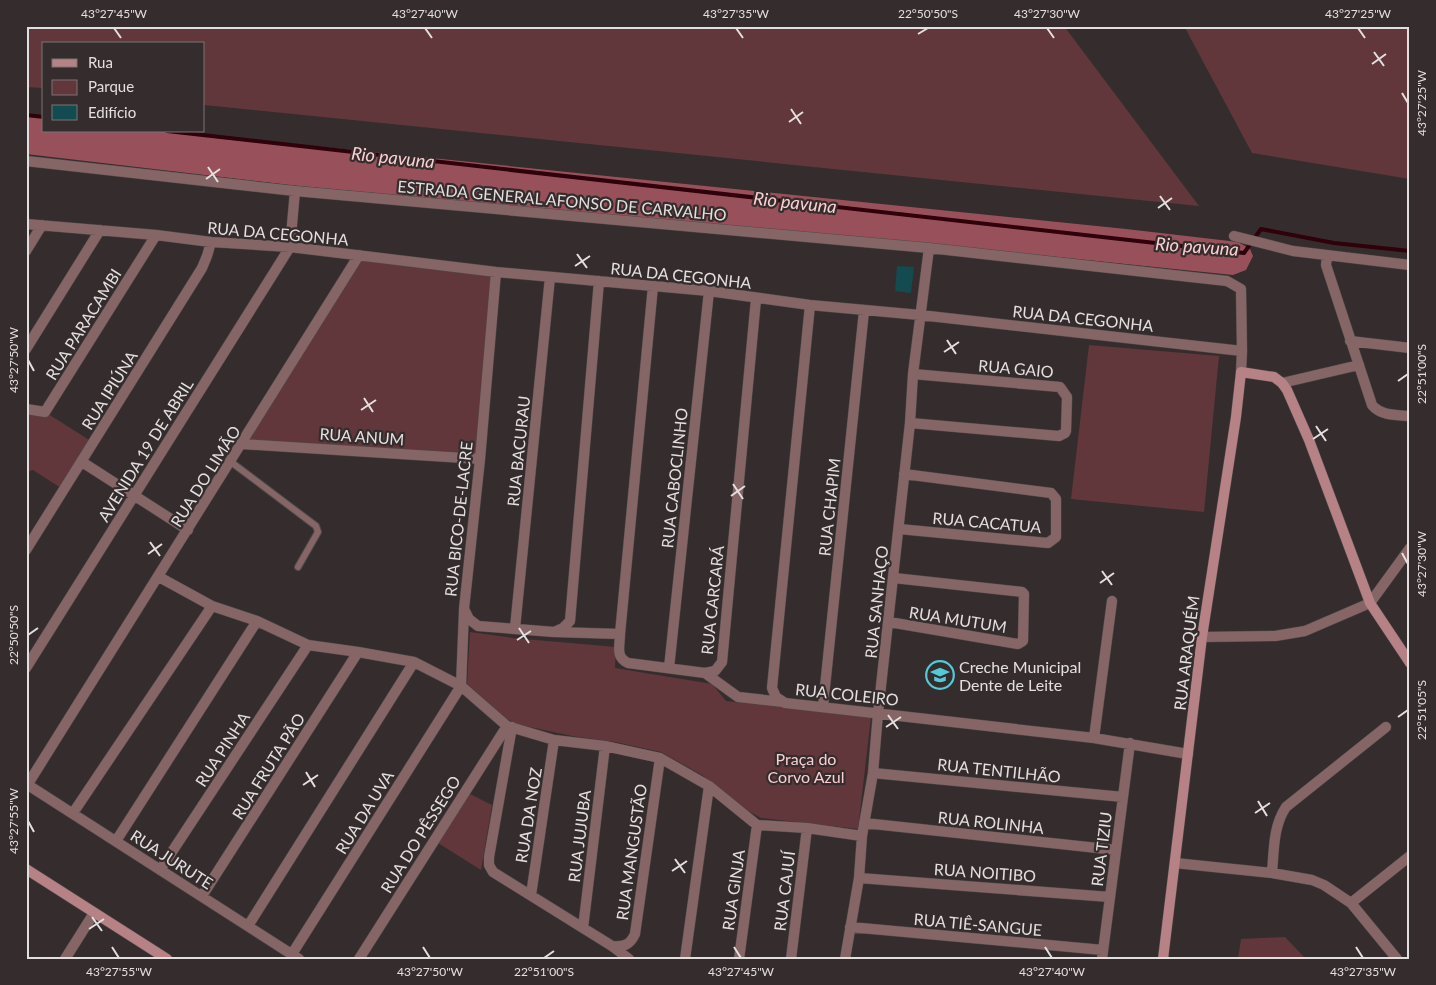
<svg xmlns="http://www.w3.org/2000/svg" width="1436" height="985" viewBox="0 0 1436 985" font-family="Lato,sans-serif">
  <rect width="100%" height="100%" fill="#352d2d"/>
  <path fill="#61373b" d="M 26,26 L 1064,26 L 1199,206 L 204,105 L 204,44 L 44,44 L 44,88 L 26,87 Z
    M 1184,26 L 1410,26 L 1410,179 L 1252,153 Z
    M 360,259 L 494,276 L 478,456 L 248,440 Z
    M 1089,345 L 1219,356 L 1204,512 L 1071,499 Z
    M 26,409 L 45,412 L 94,443 L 64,490 L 33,470 L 26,472 Z
    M 470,632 L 513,638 L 616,647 L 615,668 L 712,684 L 726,701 L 871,717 L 858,829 L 761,818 L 743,808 L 702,775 L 661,752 L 615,742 L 572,736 L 516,724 L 507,719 L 467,684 Z
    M 466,792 L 492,805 L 481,870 L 435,841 Z
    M 1285,937 L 1306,959 L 1238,959 L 1241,939 Z"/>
  <path fill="#98515a" d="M 26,116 L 44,118 L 44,131 L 166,131 L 1126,229 L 1238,242 L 1250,249 L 1253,256 L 1246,270 L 1233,275 L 930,244 L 298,186 L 26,154 Z"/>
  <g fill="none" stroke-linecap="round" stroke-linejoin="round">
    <path stroke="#2f010a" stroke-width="4" d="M 26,115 L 44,117
      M 167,131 L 1244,253 L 1261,229 L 1334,243 L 1410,251"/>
  </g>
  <path fill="#134b50" d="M 897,266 L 914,267 L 911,293 L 895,291 Z"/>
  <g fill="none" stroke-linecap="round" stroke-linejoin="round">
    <defs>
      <path id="lane" d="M 231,462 L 316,526 L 318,532 L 298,567"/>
      <path id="street" d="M 26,161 L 295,191 L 929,248 L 1227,281 L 1241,289 L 1242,351 L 1241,372
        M 26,224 L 156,235 L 211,242 L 290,247 L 496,272 L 709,291 L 810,305 L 920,315 L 1242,351
        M 1234,236 L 1293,251 L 1410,265
        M 26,251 L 42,225
        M 1327,256 L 1326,265 L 1372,405 C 1381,416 1397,415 1410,416
        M 496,272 L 480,459 L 464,609 L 469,619 L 478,626 L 554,632 L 563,628 L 570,621 L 599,281
        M 653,286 L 620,634 C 620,646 615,657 628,663 L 705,673 L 715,671 L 722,662 L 756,299
        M 810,305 L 772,688 L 776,697 L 785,703 L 1094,738 L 1188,754
        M 1350,341 L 1410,348
        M 26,349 L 100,230
        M 1282,383 L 1359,365
        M 26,409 L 45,412 L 156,235
        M 910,423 L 1059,436 L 1065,433 L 1066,431 L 1067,397 L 1060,387 L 913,374
        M 242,444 L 480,459
        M 82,462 L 188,530
        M 899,529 L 1048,543 L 1056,537 L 1056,499 L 1051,493 L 904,474
        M 26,550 L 202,268 L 207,256 L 211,242
        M 159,577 L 212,606 L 257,621 L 308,645 L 358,652 L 414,662 L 461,686 L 507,726 L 554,740 L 605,746 L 660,758 L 709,786 L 757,825 L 807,828 L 862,836
        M 889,622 L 1018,644 L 1023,641 L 1024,594 L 1022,592 L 894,578
        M 515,628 L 550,277
        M 555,632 L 620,634
        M 1202,637 L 1275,636 L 1305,631 L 1370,603 L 1410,548
        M 26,668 L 290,247 L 295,191
        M 669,668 L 709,291
        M 705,673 L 738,697 L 783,702
        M 823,706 L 864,311
        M 512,727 L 489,857 L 489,865 L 493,872 L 612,946 C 624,947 630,945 635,934 L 660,758
        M 1094,738 L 1112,601
        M 873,773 L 1123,797
        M 28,785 L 299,959
        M 26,787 L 359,255
        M 73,813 L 212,606
        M 864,823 L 1116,850
        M 116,841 L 257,621
        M 1175,863 L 1272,873 L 1312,880 L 1324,885 L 1351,903 L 1397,959
        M 160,870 L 308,645
        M 1272,873 C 1274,851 1273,826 1286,807 L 1386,727
        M 859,878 L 1110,897
        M 531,895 L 554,740
        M 202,896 L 358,652
        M 1351,903 L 1410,856
        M 248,926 L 414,662
        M 850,927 L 1103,950
        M 583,928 L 605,746
        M 612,946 L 629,959
        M 292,954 L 461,686 L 464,611
        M 65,959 L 94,913
        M 359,959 L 507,726
        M 685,959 L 709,786
        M 739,959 L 757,825
        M 791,959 L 807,828
        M 845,959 L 859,878 L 862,836 L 873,773 L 878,713 L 910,423 L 913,374 L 929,248
        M 1102,959 L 1130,743"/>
      <path id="secondary" d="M 26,869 L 167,959
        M 1163,959 L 1202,637 L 1236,417 L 1241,372 L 1274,377 L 1282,383 L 1287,390 L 1309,440 L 1370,603 L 1410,663"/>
    </defs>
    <use href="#lane" stroke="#514949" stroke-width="8"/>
    <use href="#street" stroke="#514949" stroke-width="11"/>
    <use href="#secondary" stroke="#514949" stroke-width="11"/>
    <use href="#lane" stroke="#866567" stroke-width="6"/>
    <use href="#street" stroke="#866567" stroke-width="10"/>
    <use href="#secondary" stroke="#b68286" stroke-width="10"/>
  </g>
  <path fill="none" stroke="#e4dfdf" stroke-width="2" d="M 114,28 L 121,38M 425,28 L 432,38M 736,28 L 743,38M 1047,28 L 1054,38M 1358,28 L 1365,38M 918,34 L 928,28M 1374,52 L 1384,66M 1372,64 L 1386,54M 1402,93 L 1408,103M 791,109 L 801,124M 789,122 L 803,112M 208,167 L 218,182M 206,179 L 220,169M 1160,196 L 1170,210M 1158,208 L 1172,198M 577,254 L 587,268M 575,266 L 590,256M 947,340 L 956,354M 944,352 L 959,342M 28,360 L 34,371M 1398,381 L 1408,374M 364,398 L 373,412M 361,410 L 376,400M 1316,426 L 1326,441M 1313,439 L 1328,429M 733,484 L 743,499M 731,496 L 745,486M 150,542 L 160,556M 1402,553 L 1408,564M 148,554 L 162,544M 1102,571 L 1112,585M 1100,583 L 1114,573M 519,628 L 529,643M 28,635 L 38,628M 517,640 L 531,631M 888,715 L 898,729M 1398,717 L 1408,710M 886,727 L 901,717M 306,772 L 315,787M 303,785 L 318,775M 1258,801 L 1267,816M 1255,813 L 1270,803M 28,821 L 34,832M 675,859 L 685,873M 672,871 L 687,861M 92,917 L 102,931M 89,929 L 104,919M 112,947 L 119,958M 423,947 L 430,958M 734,947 L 741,958M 1045,947 L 1052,958M 1356,947 L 1363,958M 544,958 L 554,951"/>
  <defs>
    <symbol id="school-ring" viewBox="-11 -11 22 22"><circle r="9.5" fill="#352d2d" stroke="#52cbd7" stroke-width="1.5"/><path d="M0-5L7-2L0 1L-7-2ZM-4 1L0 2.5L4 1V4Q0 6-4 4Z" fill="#52cbd7"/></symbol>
  </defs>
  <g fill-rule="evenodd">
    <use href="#school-ring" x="924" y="659" width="32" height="32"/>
  </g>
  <g text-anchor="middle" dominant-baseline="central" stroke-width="4.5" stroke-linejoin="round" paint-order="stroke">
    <g font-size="16" fill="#e4dfdf" stroke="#352d2d">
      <text transform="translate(562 200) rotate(5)">ESTRADA GENERAL AFONSO DE CARVALHO</text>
      <text transform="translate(278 233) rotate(5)">RUA DA CEGONHA</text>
      <text transform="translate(681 275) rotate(6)">RUA DA CEGONHA</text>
      <text transform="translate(1083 318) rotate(6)">RUA DA CEGONHA</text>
      <text transform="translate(83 324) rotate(-58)">RUA PARACAMBI</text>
      <text transform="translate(1016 368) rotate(5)">RUA GAIO</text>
      <text transform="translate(109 390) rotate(-58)">RUA IPIÚNA</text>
      <text transform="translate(362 436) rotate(4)">RUA ANUM</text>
      <text transform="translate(145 450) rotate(-58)">AVENIDA 19 DE ABRIL</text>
      <text transform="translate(518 451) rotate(-84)">RUA BACURAU</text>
      <text transform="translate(205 476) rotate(-58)">RUA DO LIMÃO</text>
      <text transform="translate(674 478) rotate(-84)">RUA CABOCLINHO</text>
      <text transform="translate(829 507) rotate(-84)">RUA CHAPIM</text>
      <text transform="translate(458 519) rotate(-84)">RUA BICO-DE-LACRE</text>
      <text transform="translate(987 522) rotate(5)">RUA CACATUA</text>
      <text transform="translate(712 600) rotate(-84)">RUA CARCARÁ</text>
      <text transform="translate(876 602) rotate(-84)">RUA SANHAÇO</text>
      <text transform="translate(958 619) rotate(9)">RUA MUTUM</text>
      <text transform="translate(1186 653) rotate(-83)">RUA ARAQUÉM</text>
      <text transform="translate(847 694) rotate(6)">RUA COLEIRO</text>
      <text transform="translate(222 749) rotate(-57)">RUA PINHA</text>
      <text transform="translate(268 766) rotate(-58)">RUA FRUTA PÃO</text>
      <text transform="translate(999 770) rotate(6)">RUA TENTILHÃO</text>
      <text transform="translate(364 812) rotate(-58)">RUA DA UVA</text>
      <text transform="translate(528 815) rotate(-81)">RUA DA NOZ</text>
      <text transform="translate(991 822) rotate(6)">RUA ROLINHA</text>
      <text transform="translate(420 834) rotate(-58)">RUA DO PÊSSEGO</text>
      <text transform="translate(579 836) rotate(-83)">RUA JUJUBA</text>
      <text transform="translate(1101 849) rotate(-83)">RUA TIZIU</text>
      <text transform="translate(631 852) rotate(-82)">RUA MANGUSTÃO</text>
      <text transform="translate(172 859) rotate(33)">RUA JURUTE</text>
      <text transform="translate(985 872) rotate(4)">RUA NOITIBO</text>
      <text transform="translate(733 890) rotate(-82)">RUA GINJA</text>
      <text transform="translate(784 891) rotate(-83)">RUA CAJUÍ</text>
      <text transform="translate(978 924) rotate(5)">RUA TIÊ-SANGUE</text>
    </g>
    <g font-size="16" fill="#e4dfdf" stroke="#352d2d" text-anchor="start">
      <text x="959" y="666">Creche Municipal<tspan x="959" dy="18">Dente de Leite</tspan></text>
    </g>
    <g font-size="16" fill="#faced1" stroke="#352d2d">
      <text x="806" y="758">Praça do<tspan x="806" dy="18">Corvo Azul</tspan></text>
    </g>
    <g font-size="18" font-style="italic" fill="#fcd0d3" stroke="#352d2d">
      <text transform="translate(393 157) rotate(6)">Rio pavuna</text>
      <text transform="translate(795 202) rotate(6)">Rio pavuna</text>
      <text transform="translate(1197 246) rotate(4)">Rio pavuna</text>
    </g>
  </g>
  <rect width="1436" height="985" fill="none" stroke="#352d2d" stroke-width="55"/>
  <rect x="42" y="42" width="162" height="90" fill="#352d2d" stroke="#7b7474"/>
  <rect x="52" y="59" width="25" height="8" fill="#b68286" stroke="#7b7474"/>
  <text x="88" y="68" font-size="15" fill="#e4dfdf">Rua</text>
  <rect x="52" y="80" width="25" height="15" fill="#61373b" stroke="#7b7474"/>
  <text x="88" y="92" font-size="15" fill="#e4dfdf">Parque</text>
  <rect x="52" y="105" width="25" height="15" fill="#134b50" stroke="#7b7474"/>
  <text x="88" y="118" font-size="15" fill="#e4dfdf">Edifício</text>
  <rect x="28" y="28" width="1380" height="930" fill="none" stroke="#e4dfdf" stroke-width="2"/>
  <g font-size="12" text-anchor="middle" fill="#e4dfdf">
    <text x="114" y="18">43°27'45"W</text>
    <text x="425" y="18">43°27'40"W</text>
    <text x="736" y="18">43°27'35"W</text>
    <text x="928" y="18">22°50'50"S</text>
    <text x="1047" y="18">43°27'30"W</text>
    <text x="1358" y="18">43°27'25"W</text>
    <text transform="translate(1422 103) rotate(-90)" y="4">43°27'25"W</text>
    <text transform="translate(14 360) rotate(-90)" y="4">43°27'50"W</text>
    <text transform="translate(1422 374) rotate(-90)" y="4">22°51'00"S</text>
    <text transform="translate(1422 564) rotate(-90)" y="4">43°27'30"W</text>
    <text transform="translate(14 635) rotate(-90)" y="4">22°50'50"S</text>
    <text transform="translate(1422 710) rotate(-90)" y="4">22°51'05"S</text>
    <text transform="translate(14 821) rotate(-90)" y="4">43°27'55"W</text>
    <text x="119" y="976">43°27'55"W</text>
    <text x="430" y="976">43°27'50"W</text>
    <text x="544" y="976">22°51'00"S</text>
    <text x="741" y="976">43°27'45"W</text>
    <text x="1052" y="976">43°27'40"W</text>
    <text x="1363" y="976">43°27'35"W</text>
  </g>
</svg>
